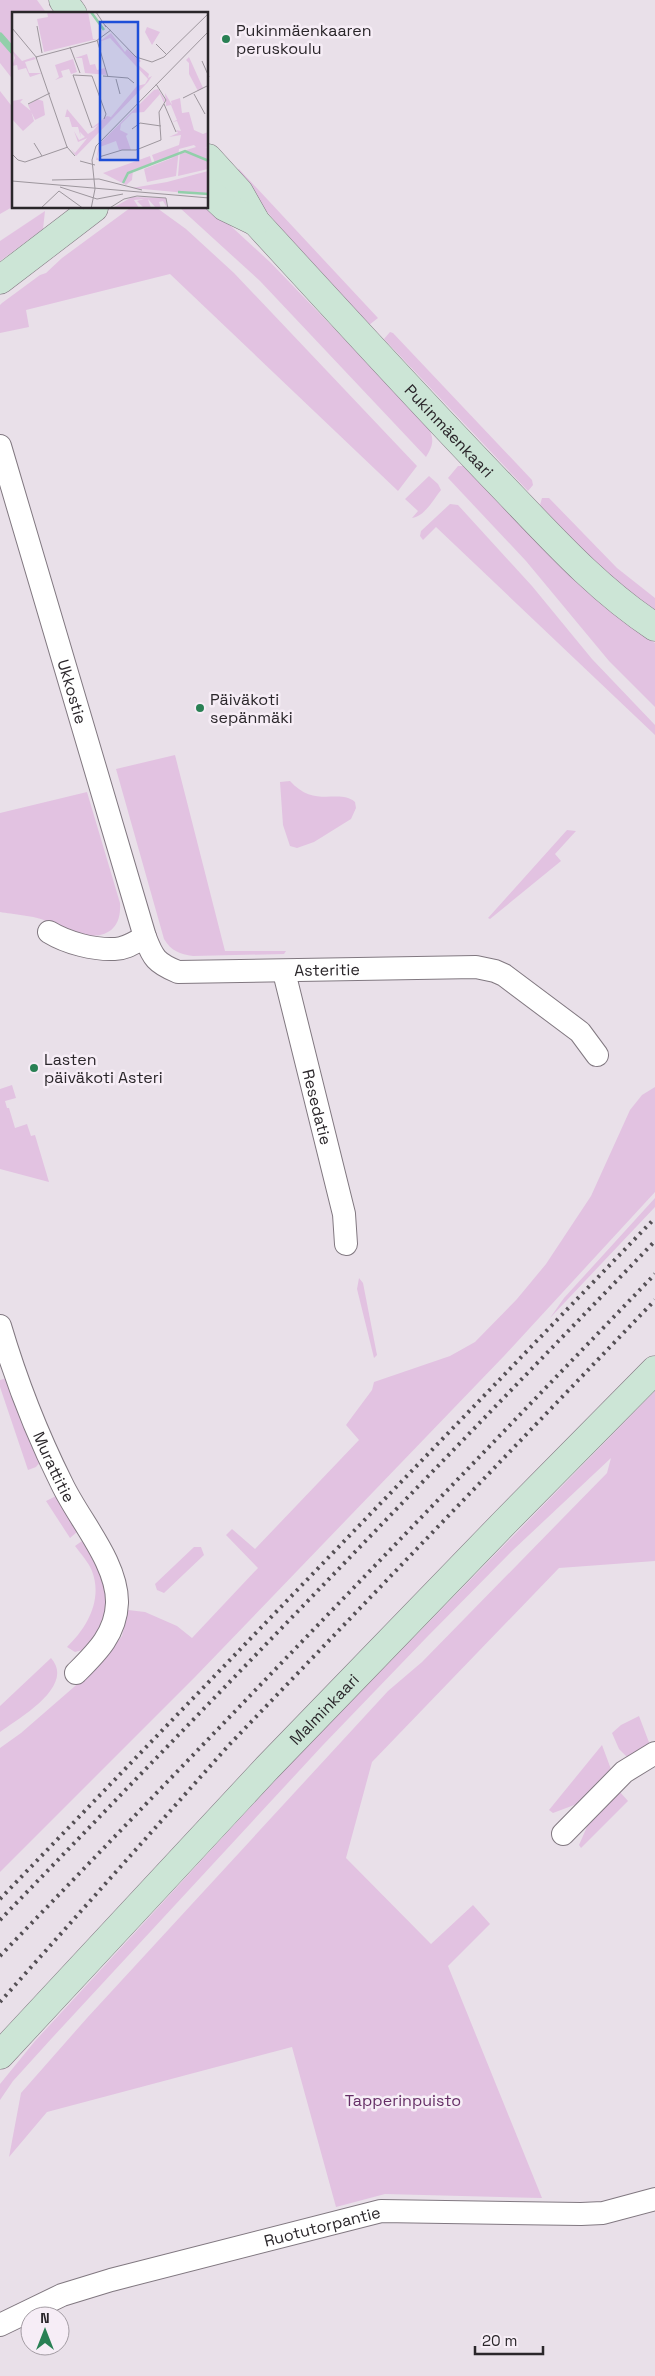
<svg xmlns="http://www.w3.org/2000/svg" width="655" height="2376" viewBox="0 0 655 2376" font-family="'Space Grotesk',sans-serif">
  <rect width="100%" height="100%" fill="#e9e0e9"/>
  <path fill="#e2c2e1" d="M 0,0 L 37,0 L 47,14 L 14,14 L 14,81 L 0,63 Z
    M 0,91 L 14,109 L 14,206 L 0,214 Z
    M 239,169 L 378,318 L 369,325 L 304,256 L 234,172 Z
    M 130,208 L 157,208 L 186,229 L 234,273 L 417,466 L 398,491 L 170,274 L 26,310 L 29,327 L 0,333 L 0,305 L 2,303 L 40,275 L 46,273 L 62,258 Z
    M 180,208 L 208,208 L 221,217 L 271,263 L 428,426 C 434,439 434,444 426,457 L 260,281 Z
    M 45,211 L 43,229 L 0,261 L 0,241 Z
    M 390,332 L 393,333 L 532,480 L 533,485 L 528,491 L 384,339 Z
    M 458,466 L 465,466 C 525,528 581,597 655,643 L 655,707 L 609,661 L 526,561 L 448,478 Z
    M 429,476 L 438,484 L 441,490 C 433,500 425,516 412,518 L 418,511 L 405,499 Z
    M 542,498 L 549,498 L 617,568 L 655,598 L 655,612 L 609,577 L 540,505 Z
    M 450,504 L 458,505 L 532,586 L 592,659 L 655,725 L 655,735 L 436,527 L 423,540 L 420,536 L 421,531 Z
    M 175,755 L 225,951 L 286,951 L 284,954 L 193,956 C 180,954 171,951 164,939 L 116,769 Z
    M 290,781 C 315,809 339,788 355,802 L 356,808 L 351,819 L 314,842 L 297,848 L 290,846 L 283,825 L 280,782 Z
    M 87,792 L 120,903 C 122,936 98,939 73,934 C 68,934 62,933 57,931 C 53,929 50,923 46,921 C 36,916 12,914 0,912 L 0,813 Z
    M 567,830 L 576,831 L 555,854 L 561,861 L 490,919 L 488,918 Z
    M 12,1085 L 16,1098 L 5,1101 L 7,1108 L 9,1108 L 15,1128 L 27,1124 L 31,1136 L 35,1135 L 49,1182 L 0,1169 L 0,1089 Z
    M 655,1087 L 655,1192 L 504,1356 L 195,1677 L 0,1872 L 0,1748 L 21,1733 L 97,1667 L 122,1636 L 128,1610 L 145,1612 L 177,1626 L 192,1638 L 258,1568 L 226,1535 L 232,1529 L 255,1549 L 359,1440 L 346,1425 L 372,1390 L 374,1382 L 450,1356 L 475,1342 L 517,1299 L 546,1264 L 591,1196 L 630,1110 L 642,1095 Z
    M 655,1198 L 655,1207 L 550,1318 L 564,1298 Z
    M 359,1278 L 363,1283 L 377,1355 L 374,1358 L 357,1289 Z
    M 7,1378 L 41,1461 L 36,1467 L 28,1470 L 0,1387 L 0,1380 Z
    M 655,1391 L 655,1561 L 559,1568 L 372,1762 L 346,1858 L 431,1944 L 473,1905 L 490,1924 L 448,1966 L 542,2198 L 385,2194 L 336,2207 L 292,2047 L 47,2112 L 9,2157 L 21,2093 L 87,2018 L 388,1691 L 422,1662 L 607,1473 L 611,1458 L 512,1551 L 426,1638 L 323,1745 L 52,2038 L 13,2081 L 0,2100 L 0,2084 L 35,2041 L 296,1758 Z
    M 58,1495 L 77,1532 L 70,1538 L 46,1501 Z
    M 82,1541 C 97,1566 116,1597 102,1626 C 98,1634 91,1642 86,1649 L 75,1652 L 67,1647 C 87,1628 103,1600 92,1571 C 89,1563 81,1554 75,1546 Z
    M 194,1547 L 201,1547 L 204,1555 L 164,1593 L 157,1590 L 155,1584 Z
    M 51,1658 C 76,1686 19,1718 0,1732 L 0,1706 Z
    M 639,1716 L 650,1745 L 627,1757 L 619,1749 L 612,1733 L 621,1725 Z
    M 602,1745 L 612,1772 L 577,1804 L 553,1813 L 549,1810 Z
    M 619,1791 L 628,1801 L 581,1848 L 579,1845 L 590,1820 Z"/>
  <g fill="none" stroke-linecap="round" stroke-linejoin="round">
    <path stroke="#92cfaa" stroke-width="7" d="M 0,36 L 14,52"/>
    <defs>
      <g id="street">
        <path id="s1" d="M 0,446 L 145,937"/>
        <path id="s2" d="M 49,932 C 67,943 94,950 115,949 C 126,949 135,942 145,937 C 153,958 156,963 178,972 L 476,967 L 495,971 L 504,975 L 580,1032 L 597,1055"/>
        <path id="s3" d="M 284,972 L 344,1214 L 346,1244"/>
        <path id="s4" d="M 0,1326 C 16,1380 37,1434 62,1484 C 79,1520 118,1563 117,1603 C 116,1634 96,1653 76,1673"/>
        <path d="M 563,1834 L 624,1772 L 655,1753"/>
        <path id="s5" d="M 0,2325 L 62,2295 L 111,2280 L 381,2211 L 581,2214 L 603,2213 L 655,2199"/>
      </g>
      <g id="secondary">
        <path d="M 63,0 L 73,14"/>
        <path id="s6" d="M 208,158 L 239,192 L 256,222 C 337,310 418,399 502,486 C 550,536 597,589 655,627"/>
        <path d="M 208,191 L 225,207 L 256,222"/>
        <path d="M 0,280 L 94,208"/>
        <path id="s7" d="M 0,2055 L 267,1768 L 506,1521 L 655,1370"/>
      </g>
    </defs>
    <use href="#street" stroke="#817880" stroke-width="24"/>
    <use href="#secondary" stroke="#817880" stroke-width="29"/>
    <use href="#street" stroke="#fff" stroke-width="22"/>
    <use href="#secondary" stroke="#cce5d6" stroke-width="28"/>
    <path stroke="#544f54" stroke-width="4" stroke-dasharray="2.5 5" stroke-linecap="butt" d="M 0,1899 L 655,1218
      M 0,1920 L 655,1241
      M 0,1956 L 655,1274
      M 0,2002 L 229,1745 L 655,1300"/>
  </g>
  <g fill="#298054" stroke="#f6edf6" stroke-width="2">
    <circle cx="226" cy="39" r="5"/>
    <circle cx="200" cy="708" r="5"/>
    <circle cx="34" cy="1068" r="5"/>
  </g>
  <g text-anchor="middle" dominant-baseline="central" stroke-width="5" stroke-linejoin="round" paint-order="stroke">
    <g font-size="16" fill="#2a262a" stroke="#f6edf6" text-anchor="start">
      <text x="236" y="30">Pukinmäenkaaren<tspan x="236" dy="18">peruskoulu</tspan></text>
      <text x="210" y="699">Päiväkoti<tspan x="210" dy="18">sepänmäki</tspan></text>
      <text x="44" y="1059">Lasten<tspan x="44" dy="18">päiväkoti Asteri</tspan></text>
    </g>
    <g font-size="16" fill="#2a262a" stroke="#f6edf6">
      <text stroke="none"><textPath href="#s6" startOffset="365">Pukinmäenkaari</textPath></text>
      <text stroke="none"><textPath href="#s1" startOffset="256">Ukkostie</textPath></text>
      <text stroke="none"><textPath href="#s2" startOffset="301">Asteritie</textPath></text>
      <text stroke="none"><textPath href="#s3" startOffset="139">Resedatie</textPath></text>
      <text stroke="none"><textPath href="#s4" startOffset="151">Murattitie</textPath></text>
      <text stroke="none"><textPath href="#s7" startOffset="474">Malminkaari</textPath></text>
      <text stroke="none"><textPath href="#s5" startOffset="338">Ruotutorpantie</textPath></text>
    </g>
    <g font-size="16" fill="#652e66" stroke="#f6edf6">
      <text x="403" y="2100">Tapperinpuisto</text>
    </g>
  </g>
  <g transform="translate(12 12)">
    <rect width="196" height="196" fill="#e9e0e9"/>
    <path d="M 35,0 L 76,0 L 81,27 L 85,27 L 32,40 L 25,7 L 36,5 ZM 135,15 L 148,20 L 140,33 L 133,20 ZM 99,21 L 113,40 L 115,37 L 129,49 L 125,52 L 137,62 L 136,66 L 140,64 L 136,70 L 64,144 L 59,137 L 63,141 L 86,113 L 81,116 L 76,111 L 81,115 L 95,104 L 99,105 L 125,74 L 133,72 L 136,67 L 98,26 L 87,30 ZM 0,38 L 10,49 L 22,45 L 24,47 L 13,50 L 17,61 L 30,61 L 18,65 L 14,56 L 6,58 L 5,53 L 0,54 L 3,46 ZM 75,42 L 78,53 L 83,52 L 85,58 L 93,56 L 95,63 L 73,61 L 70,46 L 63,46 ZM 177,45 L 191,76 L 186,79 L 177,62 L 177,51 L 174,48 ZM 61,47 L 65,60 L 59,62 L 57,57 L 49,59 L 51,65 L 43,68 L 47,65 L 43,53 ZM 146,77 L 153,88 L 152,91 L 148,82 L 132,100 L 120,101 L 109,112 L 108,118 L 116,122 L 114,124 L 119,138 L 107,138 L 104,129 L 88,135 L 89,132 L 85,145 L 87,148 L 84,148 L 87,132 L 142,78 ZM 153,81 L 160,93 L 159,89 L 168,86 L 170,101 L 177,100 L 182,118 L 191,122 L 196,120 L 196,134 L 193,136 L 196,135 L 196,157 L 166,164 L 168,140 L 184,135 L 182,133 L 167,137 L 164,164 L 135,170 L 132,157 L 163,145 L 143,151 L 140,143 L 167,133 L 169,123 L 157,125 L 166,121 L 164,118 L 169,119 L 165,109 L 160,110 L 165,108 L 159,93 L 154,94 ZM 11,87 L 8,90 L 19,99 L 22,109 L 11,119 L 0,107 L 0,89 ZM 25,87 L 31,89 L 33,103 L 23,108 L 16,93 ZM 55,97 L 76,122 L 82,118 L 78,125 L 66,130 L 62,119 L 67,128 L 73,125 L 68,120 L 69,126 L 66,115 L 60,115 L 57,105 L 53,105 ZM 138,144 L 140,151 L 121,158 L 120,168 L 114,173 L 91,161 ZM 196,159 L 196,183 L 120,176 L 155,170 ZM 120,185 L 154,186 L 155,196 L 151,189 L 147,190 L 149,196 L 144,196 L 136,187 L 139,196 L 132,196 L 125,189 L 132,187 L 122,188 L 127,196 L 99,197 Z" fill="#e2c2e1"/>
    <path fill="none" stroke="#92cfaa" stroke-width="2.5" d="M 79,0 L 92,18M 111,171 L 116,161 L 173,139 L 197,149M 166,180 L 197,182"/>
    <path fill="none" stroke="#9d969d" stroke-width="1" d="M 84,0 L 94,15M 93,13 L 124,45 L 140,50 L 152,45 L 197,1M 25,14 L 30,41M 0,16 L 25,46M 85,28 L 96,65M 144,32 L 155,43M 58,35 L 68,61M 24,45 L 55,135 L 63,144M 24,45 L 84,29 L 99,18M 190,49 L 197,65M 91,64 L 116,66 L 122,71M 104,67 L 108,82M 182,82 L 193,102M 171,86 L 197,73M 16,92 L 38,81M 152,92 L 164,120M 80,116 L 61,63 L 80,64 L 94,102 L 92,107M 120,117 L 128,111 L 149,114M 22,131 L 30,144M 0,142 L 6,148 L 13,150 L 56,135M 87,145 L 110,138 L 124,138 L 149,128 L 147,100 L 154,88 L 144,72M 68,149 L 83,153M 40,168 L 87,167 L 130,178M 0,169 L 197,186M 48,175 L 85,187 L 111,182M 28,197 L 47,179 L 72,197M 79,197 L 83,177 L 80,148 L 84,134 L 197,19M 96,197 L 112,187 L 125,184 L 154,186 L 156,197"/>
    <path fill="#1d4ed8" fill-opacity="0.15" stroke="#1d4ed8" stroke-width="2.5" d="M 88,10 L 126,10 L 126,148 L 88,148 Z"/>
    <rect width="196" height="196" fill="none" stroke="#2a262a" stroke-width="2.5"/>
  </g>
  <g transform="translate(45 2331)"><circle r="24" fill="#f6edf6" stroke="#a49da4"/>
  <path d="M0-4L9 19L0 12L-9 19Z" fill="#298054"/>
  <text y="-8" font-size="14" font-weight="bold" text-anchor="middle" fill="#2a262a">N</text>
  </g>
  <path d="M475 2346v8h68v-8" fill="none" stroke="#2a262a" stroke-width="2.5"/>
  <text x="482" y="2346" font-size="15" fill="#2a262a" stroke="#f6edf6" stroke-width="4" paint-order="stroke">20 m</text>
</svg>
